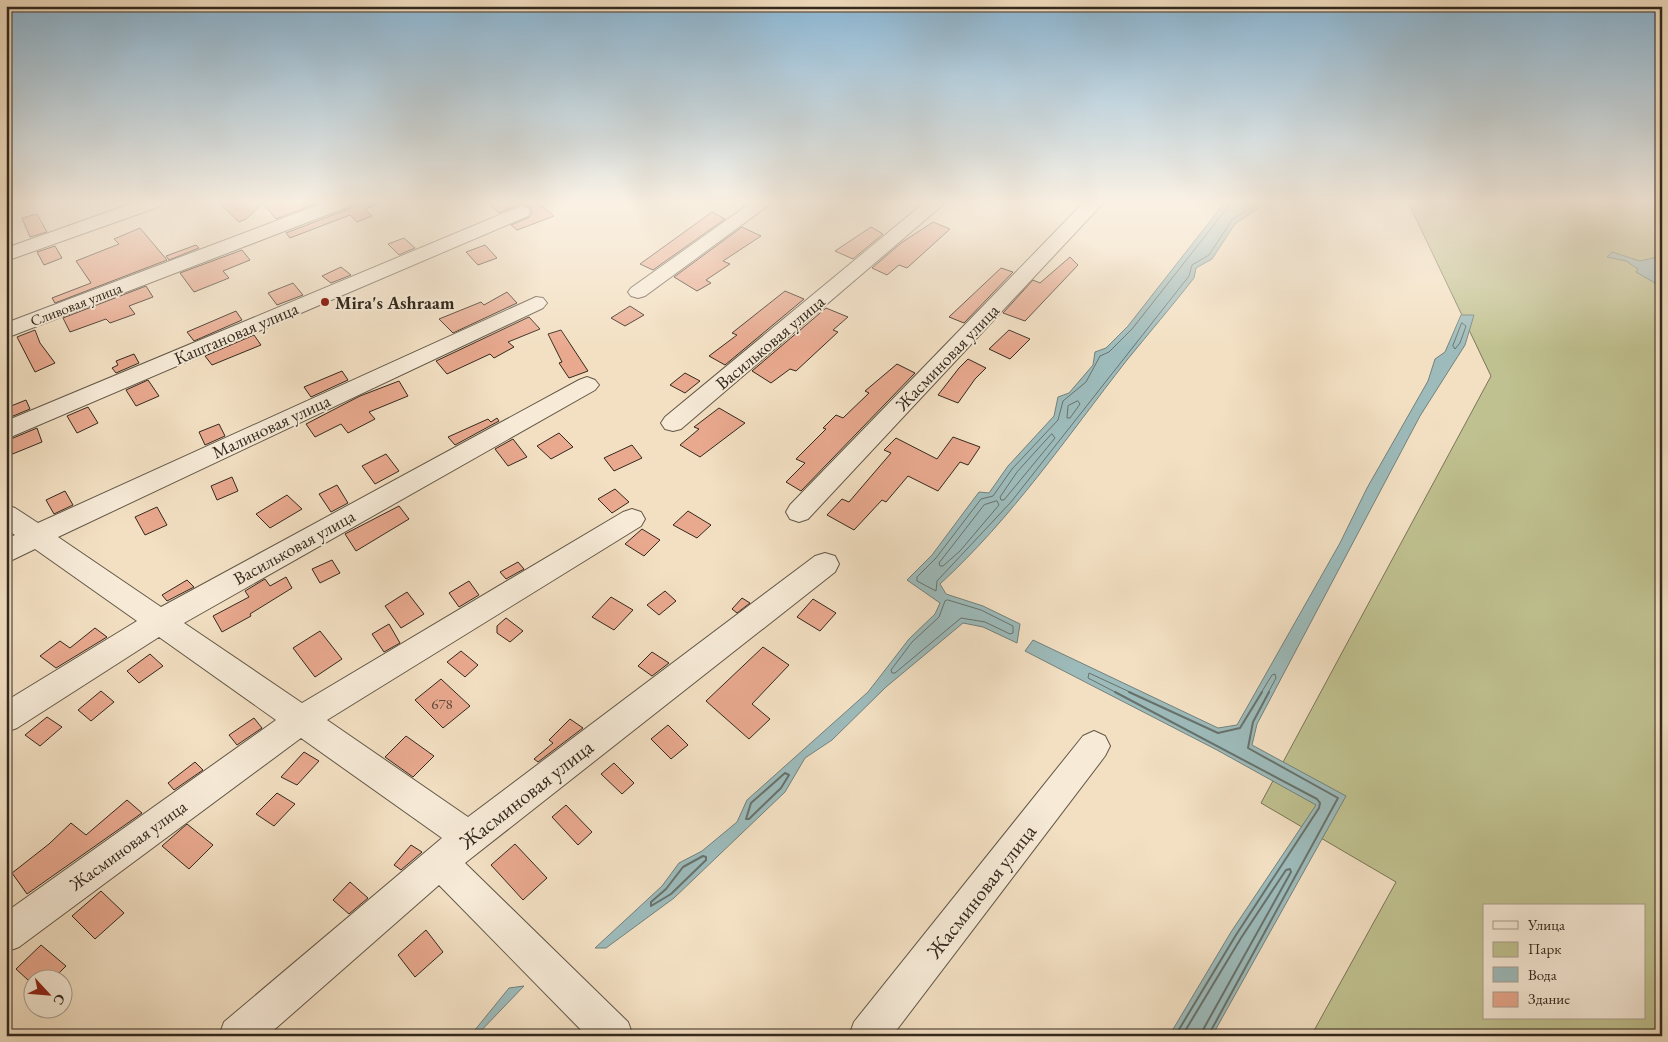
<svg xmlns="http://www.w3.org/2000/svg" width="1668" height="1042" viewBox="0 0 1668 1042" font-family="'EB Garamond',serif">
  <rect width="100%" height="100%" fill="#f3e0c3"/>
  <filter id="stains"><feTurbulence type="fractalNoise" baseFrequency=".004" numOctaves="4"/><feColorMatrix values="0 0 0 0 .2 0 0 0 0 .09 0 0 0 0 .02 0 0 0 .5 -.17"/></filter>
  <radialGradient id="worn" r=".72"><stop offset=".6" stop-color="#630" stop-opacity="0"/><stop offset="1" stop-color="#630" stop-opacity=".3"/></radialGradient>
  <path fill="#c0c190" stroke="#7a7557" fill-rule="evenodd" d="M 1408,202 L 1662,202 L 1662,1036 L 1311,1036 L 1396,882 L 1261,803 L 1491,376 ZM 1484,906 L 1644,906 L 1644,1018 L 1484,1018 Z"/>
  <path fill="#9dbbbb" stroke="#73817c" d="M 1225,202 L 1267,202 L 1235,224 L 1212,259 L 1196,268 L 1194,278 C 1172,306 1149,333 1127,360 C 1066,438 1013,517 940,584 L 946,594 L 983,606 L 1020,624 L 1017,643 L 983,627 L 963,623 L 886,687 L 832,740 L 805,758 L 785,792 L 674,898 L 606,948 L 595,948 L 662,886 L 679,863 L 702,851 L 737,822 L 747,800 L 868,692 L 909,639 L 935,614 L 940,603 L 907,580 L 932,555 L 979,492 L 989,493 L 1008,466 L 1054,416 L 1058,397 L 1069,393 L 1093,365 L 1095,352 L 1106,348 L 1128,326 Z
    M 1612,252 L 1640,261 L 1662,256 L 1662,287 L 1636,272 L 1638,269 L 1626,261 L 1607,257 Z
    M 1461,315 L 1474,315 L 1465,345 L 1420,416 L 1257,724 L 1252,745 L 1346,796 L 1212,1036 L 1169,1036 L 1231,932 L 1316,805 L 1217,750 L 1025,651 L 1033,640 L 1218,728 L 1237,725 L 1340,543 L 1367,488 L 1428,381 L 1435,359 L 1445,352 Z
    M 524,986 L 476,1036 L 470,1036 L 509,988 Z"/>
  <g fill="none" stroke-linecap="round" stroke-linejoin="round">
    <path stroke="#68726c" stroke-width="1" d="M 1229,202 L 1228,207 L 1132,329 L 1109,352 L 1100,356 L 1086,382 L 1063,401 L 1058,420 L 1012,469 L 993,496 L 981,499 L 936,558 L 917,577 L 917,581 L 936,591 L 937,581 L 1011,502 L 1189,276 L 1192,265 L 1209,255 L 1232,220 L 1258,202
      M 1462,323 L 1466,326 L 1460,343 L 1455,349 L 1453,346 Z
      M 1078,401 L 1080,404 L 1070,418 L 1067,418 L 1068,406 Z
      M 1052,434 L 1055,438 L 1004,500 L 1001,500 L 1000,497 L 1017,472 Z
      M 997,501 L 999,505 L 960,551 L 943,566 L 940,566 L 939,563 L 984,505 Z
      M 948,600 L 981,610 L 1013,626 L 1013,633 L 1010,634 L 985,622 L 961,618 L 895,673 L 892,673 L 891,670 L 912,642 L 939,617 L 945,601 Z
      M 1117,693 L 1088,678 L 1089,673 L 1132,693
      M 1261,693 L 1272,675 L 1275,674 L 1276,678 L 1268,693"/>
    <path stroke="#68726c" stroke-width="2" d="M 1115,692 L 1317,799 L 1320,803 L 1319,808 L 1236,935 L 1175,1036
      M 1129,692 L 1218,733 L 1240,728 L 1262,692
      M 785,773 L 789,775 L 781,788 L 749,819 L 746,819 L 751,803 Z
      M 703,856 L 706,857 L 706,860 L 671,894 L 651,906 L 651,902 L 666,889 L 683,867 Z
      M 1182,1036 L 1241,938 L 1286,870 L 1290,869 L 1291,872 L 1204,1028 L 1202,1036
      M 1208,1036 L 1338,798 L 1248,748 L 1253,722 L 1269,692"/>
  </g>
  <path fill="#e9a98f" stroke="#33291e" d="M 218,202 L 320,202 L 276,219 L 263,203 L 246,219 L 239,222 Z
    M 354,202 L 380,203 L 365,209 L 372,216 L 357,222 L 350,215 L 290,238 L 286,233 L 351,208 Z
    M 487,202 L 537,202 L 554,216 L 517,230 L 511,225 L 530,217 L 532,213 L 530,207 L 520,204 L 499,213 Z
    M 712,212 L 725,219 L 653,270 L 640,264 Z
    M 37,214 L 47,232 L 30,237 L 22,218 Z
    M 933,222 L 950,229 L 907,268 L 899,265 L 887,275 L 872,268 L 901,243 Z
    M 742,227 L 761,236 L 723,261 L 730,264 L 706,280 L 711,283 L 697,291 L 674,277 Z
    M 871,227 L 883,234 L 853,259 L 835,251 Z
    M 140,228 L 167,260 L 55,303 L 52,298 L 91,283 L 76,261 L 119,244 L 114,239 Z
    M 404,238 L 415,248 L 399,255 L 388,244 Z
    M 196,245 L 199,248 L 169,260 L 166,256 Z
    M 485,245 L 497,258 L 478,265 L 466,252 Z
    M 55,246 L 62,258 L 44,265 L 37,252 Z
    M 242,250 L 250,260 L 223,271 L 229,278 L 194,292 L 180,273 Z
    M 1070,257 L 1078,265 L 1025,321 L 1003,313 L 1033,280 L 1040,283 Z
    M 341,267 L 351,275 L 331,283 L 322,276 Z
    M 1001,268 L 1013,272 L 964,323 L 949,317 Z
    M 293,283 L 303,295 L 277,305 L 268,293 Z
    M 146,286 L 153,297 L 129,306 L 135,314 L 110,323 L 106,319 L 70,332 L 63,318 Z
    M 785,291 L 804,299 L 725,365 L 709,356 L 737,335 L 732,333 Z
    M 507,292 L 517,303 L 453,333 L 439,319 L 481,302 L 484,305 Z
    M 630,306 L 644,315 L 625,326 L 611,318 Z
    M 826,308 L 848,317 L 833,330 L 838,332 L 796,371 L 790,369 L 771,383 L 752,371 Z
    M 236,311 L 242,320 L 194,341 L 187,332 Z
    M 529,317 L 540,329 L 508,342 L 514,347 L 494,358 L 490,354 L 447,374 L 436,361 Z
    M 35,330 L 40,343 L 55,363 L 35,372 L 17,337 Z
    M 561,330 L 588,371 L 569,378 L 559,363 L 562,362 L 548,334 Z
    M 1009,330 L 1030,339 L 1010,359 L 989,349 Z
    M 254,335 L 261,345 L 212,365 L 205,356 Z
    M 134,354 L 139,363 L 116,373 L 112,368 L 118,365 L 116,361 Z
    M 968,359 L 986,368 L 975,379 L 958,403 L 938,395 L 959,368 Z
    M 897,364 L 915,373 L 801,491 L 786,482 L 805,463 L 796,459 L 826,429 L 823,428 L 836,415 L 843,418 L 869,393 L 865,391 Z
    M 342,371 L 348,380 L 311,397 L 304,387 Z
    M 685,373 L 700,381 L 685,393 L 670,385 Z
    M 148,380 L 159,396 L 136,406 L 126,390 Z
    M 399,381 L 408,396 L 369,412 L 375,419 L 348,433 L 341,424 L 315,437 L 306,424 L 360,396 Z
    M 26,400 L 30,409 L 6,419 L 6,408 Z
    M 88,407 L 98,423 L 77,433 L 67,416 Z
    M 719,408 L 745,423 L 700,457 L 680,445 L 699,429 L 694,427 Z
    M 497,418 L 499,421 L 455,445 L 448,437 L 488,419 L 491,422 Z
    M 219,424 L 225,436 L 205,445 L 199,432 Z
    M 37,428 L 42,442 L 10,455 L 6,441 Z
    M 559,433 L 573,447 L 551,459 L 537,446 Z
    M 953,437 L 980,447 L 968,465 L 960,462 L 938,491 L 908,476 L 886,502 L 882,500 L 854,530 L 827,515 L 842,499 L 849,502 L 891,453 L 884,450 L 896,438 L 937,459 Z
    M 513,439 L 527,457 L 508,466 L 495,449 Z
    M 632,445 L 642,458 L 614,471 L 604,458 Z
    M 386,454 L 399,471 L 375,484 L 362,466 Z
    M 232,477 L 238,491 L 217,500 L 211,486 Z
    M 337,485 L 348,503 L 331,512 L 319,494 Z
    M 615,489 L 629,502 L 612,513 L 598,499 Z
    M 65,491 L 73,505 L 54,514 L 46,500 Z
    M 287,495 L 302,509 L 270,528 L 256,514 Z
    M 399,506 L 409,519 L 356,551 L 345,534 Z
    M 157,507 L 167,525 L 145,535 L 135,517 Z
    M 688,511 L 711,525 L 697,538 L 673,525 Z
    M 642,529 L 660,540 L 644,556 L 625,544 Z
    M 332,560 L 340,573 L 320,583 L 312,569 Z
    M 518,562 L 524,569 L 506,579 L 500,572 Z
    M 286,577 L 292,588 L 250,614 L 251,616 L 222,632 L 213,616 L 249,597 L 245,591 L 265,579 L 270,586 Z
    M 187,580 L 194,587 L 167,601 L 162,595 Z
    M 469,581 L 479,595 L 459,607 L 449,593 Z
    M 665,591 L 676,601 L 659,615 L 647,605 Z
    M 407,592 L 424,614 L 401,628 L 385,606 Z
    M 611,597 L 633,610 L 614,630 L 592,617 Z
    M 742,598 L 750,603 L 737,613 L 732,609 Z
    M 813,599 L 836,613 L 820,631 L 797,617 Z
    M 506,618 L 523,631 L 510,642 L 497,633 L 497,626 Z
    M 389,624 L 400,643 L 384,652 L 372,634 Z
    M 95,628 L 107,637 L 56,668 L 40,656 L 60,641 L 70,648 Z
    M 320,631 L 342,659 L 315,677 L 293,648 Z
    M 763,647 L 789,665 L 752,704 L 770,719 L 749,739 L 706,701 Z
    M 461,651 L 478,665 L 465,677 L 447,662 Z
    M 652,652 L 669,663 L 652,676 L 638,666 Z
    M 150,654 L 163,666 L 139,683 L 127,671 Z
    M 441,679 L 470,706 L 443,728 L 415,700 Z
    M 101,691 L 114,702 L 91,721 L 78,710 Z
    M 47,717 L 62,727 L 40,746 L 25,735 Z
    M 254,718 L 262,728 L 237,745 L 229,735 Z
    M 570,719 L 583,728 L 538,762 L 534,759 L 553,743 L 549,740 Z
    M 668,725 L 688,745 L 671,759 L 651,739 Z
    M 406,736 L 434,756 L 413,777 L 385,757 Z
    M 304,752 L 319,761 L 297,785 L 281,777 Z
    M 195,762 L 203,770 L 174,790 L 168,783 Z
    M 614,763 L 634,783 L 622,794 L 601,774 Z
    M 277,793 L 295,804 L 274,826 L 256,814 Z
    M 127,800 L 142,813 L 27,894 L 12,873 L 49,844 L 71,823 L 86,835 Z
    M 566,805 L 592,832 L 578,845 L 552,817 Z
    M 187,824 L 213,845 L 189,869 L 162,846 Z
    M 515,844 L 547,878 L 523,900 L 491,865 Z
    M 411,845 L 422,852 L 401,870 L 394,865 Z
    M 350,882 L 368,898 L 349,914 L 333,900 Z
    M 101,891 L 124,913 L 95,939 L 72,916 Z
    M 426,930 L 443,952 L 415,977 L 398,955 Z
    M 41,945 L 66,966 L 52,980 L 28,980 L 16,969 Z"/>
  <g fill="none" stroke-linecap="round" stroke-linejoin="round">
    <defs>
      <path id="minor" d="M 6,202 L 18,202 L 16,206 L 6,209 Z
        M 136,202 L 163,202 L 161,206 L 6,261 L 6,248 Z
        M 326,202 L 352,202 L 350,206 L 6,338 L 6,323 Z
        M 752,202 L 773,202 L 645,296 L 638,298 L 631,296 L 628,292 L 631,288 Z
        M 925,202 L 946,202 L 681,429 L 673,431 L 665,429 L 661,423 L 665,417 Z
        M 1084,202 L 1104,202 L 808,519 L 799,522 L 790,519 L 786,512 L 790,505 Z
        M 521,206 L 528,208 L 530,212 L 528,216 L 6,439 L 6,421 Z
        M 536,297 L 543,298 L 547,303 L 543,308 L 58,537 L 161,607 L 579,380 L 587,377 L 595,380 L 599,385 L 595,390 L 184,623 L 302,703 L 623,512 L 632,509 L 641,512 L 645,519 L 641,526 L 327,720 L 468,817 L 815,556 L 825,553 L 835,556 L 839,564 L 835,572 L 465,863 L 628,1022 L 633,1036 L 587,1036 L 439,885 L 267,1036 L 219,1036 L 224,1022 L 442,838 L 301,738 L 19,947 L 6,952 L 6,912 L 276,720 L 159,637 L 17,728 L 6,732 L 6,701 L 137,621 L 35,549 L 6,563 L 6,539 L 15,535 L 6,529 L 6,505 L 15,508 L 38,523 Z
        M 1094,731 L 1105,736 L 1110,746 L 1105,756 L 892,1036 L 849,1036 L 854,1022 L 1083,736 Z"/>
    </defs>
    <use href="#minor" stroke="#635747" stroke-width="2"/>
    <use href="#minor" fill="#f7ebd8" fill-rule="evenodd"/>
  </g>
  <linearGradient id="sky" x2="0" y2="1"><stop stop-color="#8ab7d6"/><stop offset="0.58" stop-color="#faf1e4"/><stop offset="1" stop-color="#faf1e4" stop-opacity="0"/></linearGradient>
  <rect width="1668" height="348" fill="url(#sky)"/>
  <circle fill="#8f2418" stroke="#f7ebd8" stroke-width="2" cx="325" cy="302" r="5"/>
  <g text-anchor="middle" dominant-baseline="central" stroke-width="4" stroke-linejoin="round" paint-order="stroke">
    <g font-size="15" fill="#33291e" stroke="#f7ebd8">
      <text transform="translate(76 304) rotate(-21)">Сливовая улица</text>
    </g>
    <g font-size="15" fill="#60493a">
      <text x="442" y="703">678</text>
    </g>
    <g font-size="18" font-weight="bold" fill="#33291e" stroke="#f7ebd8" text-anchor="start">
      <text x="335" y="302">Mira's Ashraam</text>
    </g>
    <g font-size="18" fill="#33291e" stroke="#f7ebd8">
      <text transform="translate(236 333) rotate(-23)">Каштановая улица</text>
      <text transform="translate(770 342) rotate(-40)">Васильковая улица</text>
      <text transform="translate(947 357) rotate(-46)">Жасминовая улица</text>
      <text transform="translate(271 426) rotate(-25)">Малиновая улица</text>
      <text transform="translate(294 547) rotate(-29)">Васильковая улица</text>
      <text transform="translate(128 845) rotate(-36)">Жасминовая улица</text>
    </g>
    <g font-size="21" fill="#33291e" stroke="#f7ebd8">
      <text transform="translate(526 794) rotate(-38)">Жасминовая улица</text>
      <text transform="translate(981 891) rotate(-52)">Жасминовая улица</text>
    </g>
  </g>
  <rect width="1668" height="1042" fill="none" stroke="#f3e0c3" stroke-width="25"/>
  <rect x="8" y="8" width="1653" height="1027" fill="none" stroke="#33291e" stroke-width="2.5"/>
  <rect x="12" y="12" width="1643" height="1017" fill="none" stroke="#33291e"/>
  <rect x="1483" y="904" width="162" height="115" fill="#f7ebd8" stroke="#a99d8e"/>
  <rect x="1493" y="921" width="25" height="8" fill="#f7ebd8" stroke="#a99d8e"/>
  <text x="1528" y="930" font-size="15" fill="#33291e">Улица</text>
  <rect x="1493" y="942" width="25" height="15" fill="#c0c190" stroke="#a99d8e"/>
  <text x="1528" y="954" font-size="15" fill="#33291e">Парк</text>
  <rect x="1493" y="967" width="25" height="15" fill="#9dbbbb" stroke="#a99d8e"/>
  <text x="1528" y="980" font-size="15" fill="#33291e">Вода</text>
  <rect x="1493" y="992" width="25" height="15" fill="#e9a98f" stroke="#a99d8e"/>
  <text x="1528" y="1004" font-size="15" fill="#33291e">Здание</text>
  <g transform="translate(48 994) rotate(116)"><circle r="24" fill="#f7ebd8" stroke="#a99d8e"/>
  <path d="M0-4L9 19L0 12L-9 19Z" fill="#8f2418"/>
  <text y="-8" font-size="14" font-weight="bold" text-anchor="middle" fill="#33291e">С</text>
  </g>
  <rect width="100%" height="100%" filter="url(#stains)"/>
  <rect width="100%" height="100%" fill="url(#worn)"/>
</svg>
